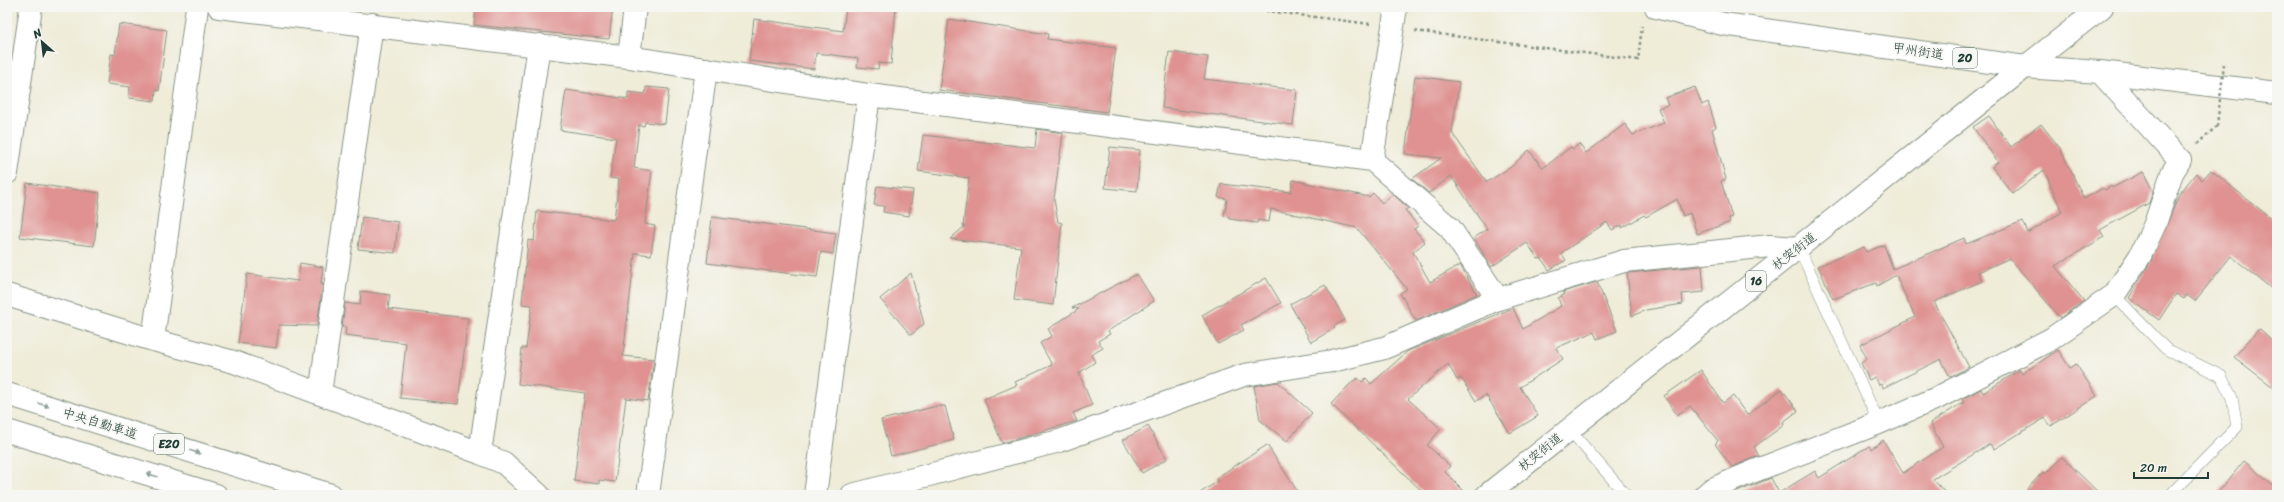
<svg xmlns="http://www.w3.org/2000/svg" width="2284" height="502" viewBox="0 0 2284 502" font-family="Sriracha,'Klee One',sans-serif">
  <rect width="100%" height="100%" fill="#f6f6f2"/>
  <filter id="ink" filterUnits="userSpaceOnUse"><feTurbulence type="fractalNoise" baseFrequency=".025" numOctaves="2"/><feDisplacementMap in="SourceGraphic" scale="8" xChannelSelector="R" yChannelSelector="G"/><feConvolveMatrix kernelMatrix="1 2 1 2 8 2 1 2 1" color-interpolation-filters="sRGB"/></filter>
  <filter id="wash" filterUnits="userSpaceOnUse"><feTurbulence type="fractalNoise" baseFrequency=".012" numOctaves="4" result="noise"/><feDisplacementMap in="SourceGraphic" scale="16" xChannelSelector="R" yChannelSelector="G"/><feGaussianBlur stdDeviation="0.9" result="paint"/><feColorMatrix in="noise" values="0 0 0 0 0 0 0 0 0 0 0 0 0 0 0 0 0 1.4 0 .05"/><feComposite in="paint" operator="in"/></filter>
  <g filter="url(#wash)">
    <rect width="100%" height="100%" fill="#efecd8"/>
    <g id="blocks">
      <path fill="#df9291" d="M 476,7 L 613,7 L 609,39 L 474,25 Z
        M 846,7 L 896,7 L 891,64 L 879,63 L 878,69 L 857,67 L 858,58 L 816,53 L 814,69 L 749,61 L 754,19 L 843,31 Z
        M 949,19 L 1048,34 L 1047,39 L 1116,48 L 1107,112 L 939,90 Z
        M 119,24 L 167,30 L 159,91 L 156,90 L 155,101 L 129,98 L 130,87 L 107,84 L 111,54 L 115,55 Z
        M 1169,52 L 1208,57 L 1204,79 L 1297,90 L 1293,125 L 1162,108 Z
        M 1415,76 L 1459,82 L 1452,133 L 1487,182 L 1511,167 L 1529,150 L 1543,168 L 1571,147 L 1573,149 L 1579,144 L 1586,153 L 1625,124 L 1633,135 L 1664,123 L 1658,108 L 1668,105 L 1665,98 L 1695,87 L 1702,105 L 1708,102 L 1716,127 L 1712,129 L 1726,179 L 1721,181 L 1732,217 L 1729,218 L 1730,222 L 1697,234 L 1690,213 L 1683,216 L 1677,199 L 1646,217 L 1644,215 L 1622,228 L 1622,225 L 1612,230 L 1607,222 L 1561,253 L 1566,260 L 1549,270 L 1541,258 L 1538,259 L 1527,243 L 1491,267 L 1474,238 L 1487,229 L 1451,176 L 1429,193 L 1412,179 L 1441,158 L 1405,154 Z
        M 646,87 L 669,89 L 665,124 L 645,122 L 644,126 L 639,125 L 634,168 L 652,171 L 645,224 L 655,226 L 651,255 L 635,253 L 623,356 L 654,359 L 648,401 L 626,398 L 615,482 L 599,480 L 599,484 L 574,481 L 585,393 L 518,384 L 522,348 L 526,348 L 532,305 L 522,304 L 528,240 L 534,241 L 537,211 L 614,220 L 619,179 L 610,178 L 616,138 L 560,130 L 566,90 L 628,99 L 628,92 L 645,94 Z
        M 1989,116 L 2011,147 L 2041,124 L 2060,148 L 2084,199 L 2103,188 L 2105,190 L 2111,186 L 2112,188 L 2143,172 L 2153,191 L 2149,203 L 2100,230 L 2104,237 L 2055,266 L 2084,301 L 2060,318 L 2010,258 L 1978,272 L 1982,281 L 1934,302 L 1969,367 L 1950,377 L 1941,359 L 1883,388 L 1881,384 L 1879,385 L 1875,377 L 1869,380 L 1861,363 L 1867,359 L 1860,345 L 1915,317 L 1896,275 L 1877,286 L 1876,283 L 1833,299 L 1818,266 L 1864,247 L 1866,252 L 1884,245 L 1893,269 L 1964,238 L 1966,244 L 2023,221 L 2028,233 L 2062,212 L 2044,170 L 2013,194 L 1992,167 L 1998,162 L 1973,127 Z
        M 1037,129 L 1063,133 L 1054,199 L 1058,222 L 1062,223 L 1053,305 L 1014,300 L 1021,247 L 950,239 L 965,226 L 963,226 L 969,178 L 918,171 L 923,135 L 1035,148 Z
        M 1110,147 L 1140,150 L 1137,191 L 1105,188 Z
        M 2211,170 L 2277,223 L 2277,293 L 2231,256 L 2195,301 L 2187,295 L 2184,299 L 2176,294 L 2159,320 L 2129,298 L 2151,261 L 2180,193 L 2196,173 L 2202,180 Z
        M 1293,180 L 1369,197 L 1373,193 L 1382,203 L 1393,194 L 1408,208 L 1405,210 L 1418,226 L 1414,229 L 1425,242 L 1413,252 L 1430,282 L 1460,265 L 1477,294 L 1416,321 L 1400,293 L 1407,289 L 1357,228 L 1271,209 L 1269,222 L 1258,220 L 1257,223 L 1230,219 L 1230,217 L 1224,216 L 1227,199 L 1218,197 L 1221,184 L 1291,192 Z
        M 27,183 L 100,193 L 94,246 L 20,237 Z
        M 877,186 L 913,190 L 909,216 L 883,212 L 884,206 L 874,205 Z
        M 362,217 L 398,222 L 395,253 L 358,249 Z
        M 712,217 L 836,233 L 833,254 L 821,252 L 817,277 L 707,263 Z
        M 300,263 L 323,267 L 321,284 L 323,284 L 317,326 L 279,325 L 276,348 L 238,343 L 247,274 L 298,281 Z
        M 1702,266 L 1704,292 L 1682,294 L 1683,304 L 1646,310 L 1632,316 L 1627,273 Z
        M 911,273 L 924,324 L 911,335 L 880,299 Z
        M 1137,274 L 1154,301 L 1108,331 L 1110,334 L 1098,341 L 1103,348 L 1091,355 L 1095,362 L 1079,373 L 1092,405 L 1073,413 L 1077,421 L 1002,443 L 984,399 L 1017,385 L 1015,382 L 1052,365 L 1040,343 L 1052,336 L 1048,329 L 1079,309 L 1072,308 Z
        M 1266,278 L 1281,303 L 1241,325 L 1244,330 L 1218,344 L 1202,315 Z
        M 1597,282 L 1617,331 L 1597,339 L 1594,332 L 1556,348 L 1563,359 L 1520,387 L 1538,416 L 1510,433 L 1486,395 L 1476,401 L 1461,378 L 1457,380 L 1448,364 L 1408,399 L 1441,429 L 1427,445 L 1450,466 L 1445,472 L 1468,495 L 1426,495 L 1331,404 L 1353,381 L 1358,378 L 1362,382 L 1366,378 L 1371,384 L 1408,351 L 1513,308 L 1523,329 L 1561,306 L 1558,298 L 1564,295 L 1563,292 Z
        M 1325,285 L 1345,320 L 1334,326 L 1335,328 L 1311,342 L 1290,304 Z
        M 361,291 L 390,295 L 388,309 L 468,318 L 458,404 L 400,398 L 406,343 L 345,335 L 346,327 L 342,327 L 345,303 L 360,305 Z
        M 2259,329 L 2277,346 L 2277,390 L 2234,357 Z
        M 2058,350 L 2070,368 L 2076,364 L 2097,396 L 2051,426 L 2045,418 L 1994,449 L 1990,444 L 1933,479 L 1947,495 L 1730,495 L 1771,478 L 1779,493 L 1815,471 L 1819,478 L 1869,446 L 1871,449 L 1883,440 L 1903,473 L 1943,447 L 1930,423 L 1964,402 L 1962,399 L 1981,389 L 1983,393 L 2020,370 L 2022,374 Z
        M 1701,370 L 1723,403 L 1733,396 L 1747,415 L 1782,389 L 1798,411 L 1783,422 L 1784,425 L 1754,447 L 1759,456 L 1732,467 L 1715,444 L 1718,441 L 1690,406 L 1677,415 L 1664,396 Z
        M 1278,382 L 1312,413 L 1287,441 L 1260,420 L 1254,386 Z
        M 937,406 L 945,406 L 954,440 L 891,456 L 881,420 Z
        M 1148,426 L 1167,459 L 1142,473 L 1123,440 Z
        M 1267,445 L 1300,495 L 1197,495 L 1218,481 L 1216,478 Z
        M 2062,457 L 2101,495 L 2021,495 L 2043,472 L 2045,474 Z
        M 2244,461 L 2277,489 L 2277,495 L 2216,495 Z"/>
    </g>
  </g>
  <g filter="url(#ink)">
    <use href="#blocks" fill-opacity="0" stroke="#879486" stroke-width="1"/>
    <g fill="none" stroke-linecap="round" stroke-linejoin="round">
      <defs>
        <path id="service" d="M 1799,248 L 1879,423
          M 2114,295 L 2166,349 L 2221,376 L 2232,398 L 2237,427 L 2170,495
          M 1569,429 L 1626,495"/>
        <path id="minor" d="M 219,7 L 629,57 L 869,95 L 1372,160 L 1450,228 L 1498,299
          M 629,57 L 635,7
          M 1372,160 L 1396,7
          M 7,173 L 31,7
          M 7,295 L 153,340 L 234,362 L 480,453 L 504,463 L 539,495
          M 153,340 L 197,7
          M 320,394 L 372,24
          M 480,453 L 539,45
          M 648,495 L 706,69
          M 815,495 L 869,95
          M 852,495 L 1059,441 L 1244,375 L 1332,361 L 1384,348 L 1498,299 L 1624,261 L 1770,246 L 1799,248
          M 1705,495 L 1712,489 L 1752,472 L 1879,423 L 1937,398 L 2051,339 L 2114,295 L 2140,256 L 2155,224 L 2172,173 L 2180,160 L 2100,72"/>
        <path id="tertiary" d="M 2025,67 L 2102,7"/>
        <path id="primary" d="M 1487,495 L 2025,67"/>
        <path id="trunk" d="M 1656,7 L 1723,24 L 2025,67 L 2100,72 L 2277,93"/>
        <path id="motorway" d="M 7,394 L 331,495
          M 7,431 L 216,495"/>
      </defs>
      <use href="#service" stroke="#879486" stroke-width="12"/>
      <use href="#minor" stroke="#879486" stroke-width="24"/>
      <use href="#tertiary" stroke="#879486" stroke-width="24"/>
      <use href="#primary" stroke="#879486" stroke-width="24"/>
      <use href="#trunk" stroke="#879486" stroke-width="24"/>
      <use href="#motorway" stroke="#879486" stroke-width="24"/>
      <path stroke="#879486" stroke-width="2.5" stroke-dasharray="3 3" stroke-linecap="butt" d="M 1236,7 L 1370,24
        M 1415,31 L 1638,60 L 1642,26
        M 2197,144 L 2217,126"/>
      <use href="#service" stroke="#fff" stroke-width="11"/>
      <use href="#minor" stroke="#fff" stroke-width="22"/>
      <use href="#tertiary" stroke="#fff" stroke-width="22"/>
      <use href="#primary" stroke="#fff" stroke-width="22"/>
      <use href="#trunk" stroke="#fff" stroke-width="22"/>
      <use href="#motorway" stroke="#fff" stroke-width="22"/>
      <path stroke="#879486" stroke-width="2.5" stroke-dasharray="3 3" stroke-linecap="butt" d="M 2217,126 L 2224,64"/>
    </g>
    <defs><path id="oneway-solid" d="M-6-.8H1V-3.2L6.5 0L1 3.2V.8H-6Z"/></defs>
    <g fill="#8f9e9a">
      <use href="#oneway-solid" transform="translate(44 405) rotate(17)"/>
      <use href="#oneway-solid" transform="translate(195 452) rotate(18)"/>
      <use href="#oneway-solid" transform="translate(152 475) rotate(-163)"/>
    </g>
  </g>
  <g text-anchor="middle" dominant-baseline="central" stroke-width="3.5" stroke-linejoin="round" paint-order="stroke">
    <g fill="#f6f6f2" stroke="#60746d" stroke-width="1">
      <rect x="1953" y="48" width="24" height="20" rx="3"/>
      <rect x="1746" y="271" width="20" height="20" rx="3"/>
      <rect x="154" y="434" width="30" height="20" rx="3"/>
    </g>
    <g font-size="12" font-weight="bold" fill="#1f3d34">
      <text x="1965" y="58">20</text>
      <text x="1756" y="281">16</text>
      <text x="169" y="444">E20</text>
    </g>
    <g font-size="13" fill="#1f3d34" stroke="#f6f6f2">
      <text transform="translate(1918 51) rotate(8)">甲州街道</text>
      <text transform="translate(1794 251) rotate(-38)">杖突街道</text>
      <text transform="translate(100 423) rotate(17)">中央自動車道</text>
      <text transform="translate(1540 452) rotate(-39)">杖突街道</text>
    </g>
  </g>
  <rect width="2284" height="502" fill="none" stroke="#f6f6f2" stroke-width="24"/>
  <g transform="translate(42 42) rotate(332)" stroke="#f6f6f2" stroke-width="3" paint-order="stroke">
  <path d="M0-3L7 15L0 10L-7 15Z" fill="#1f3d34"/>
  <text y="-6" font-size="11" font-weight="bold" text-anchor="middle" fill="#1f3d34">N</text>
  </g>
  <path d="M2134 472v6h74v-6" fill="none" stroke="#1f3d34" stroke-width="2"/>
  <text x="2140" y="472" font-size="12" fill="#1f3d34" stroke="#f6f6f2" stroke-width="3" paint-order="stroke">20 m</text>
</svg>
